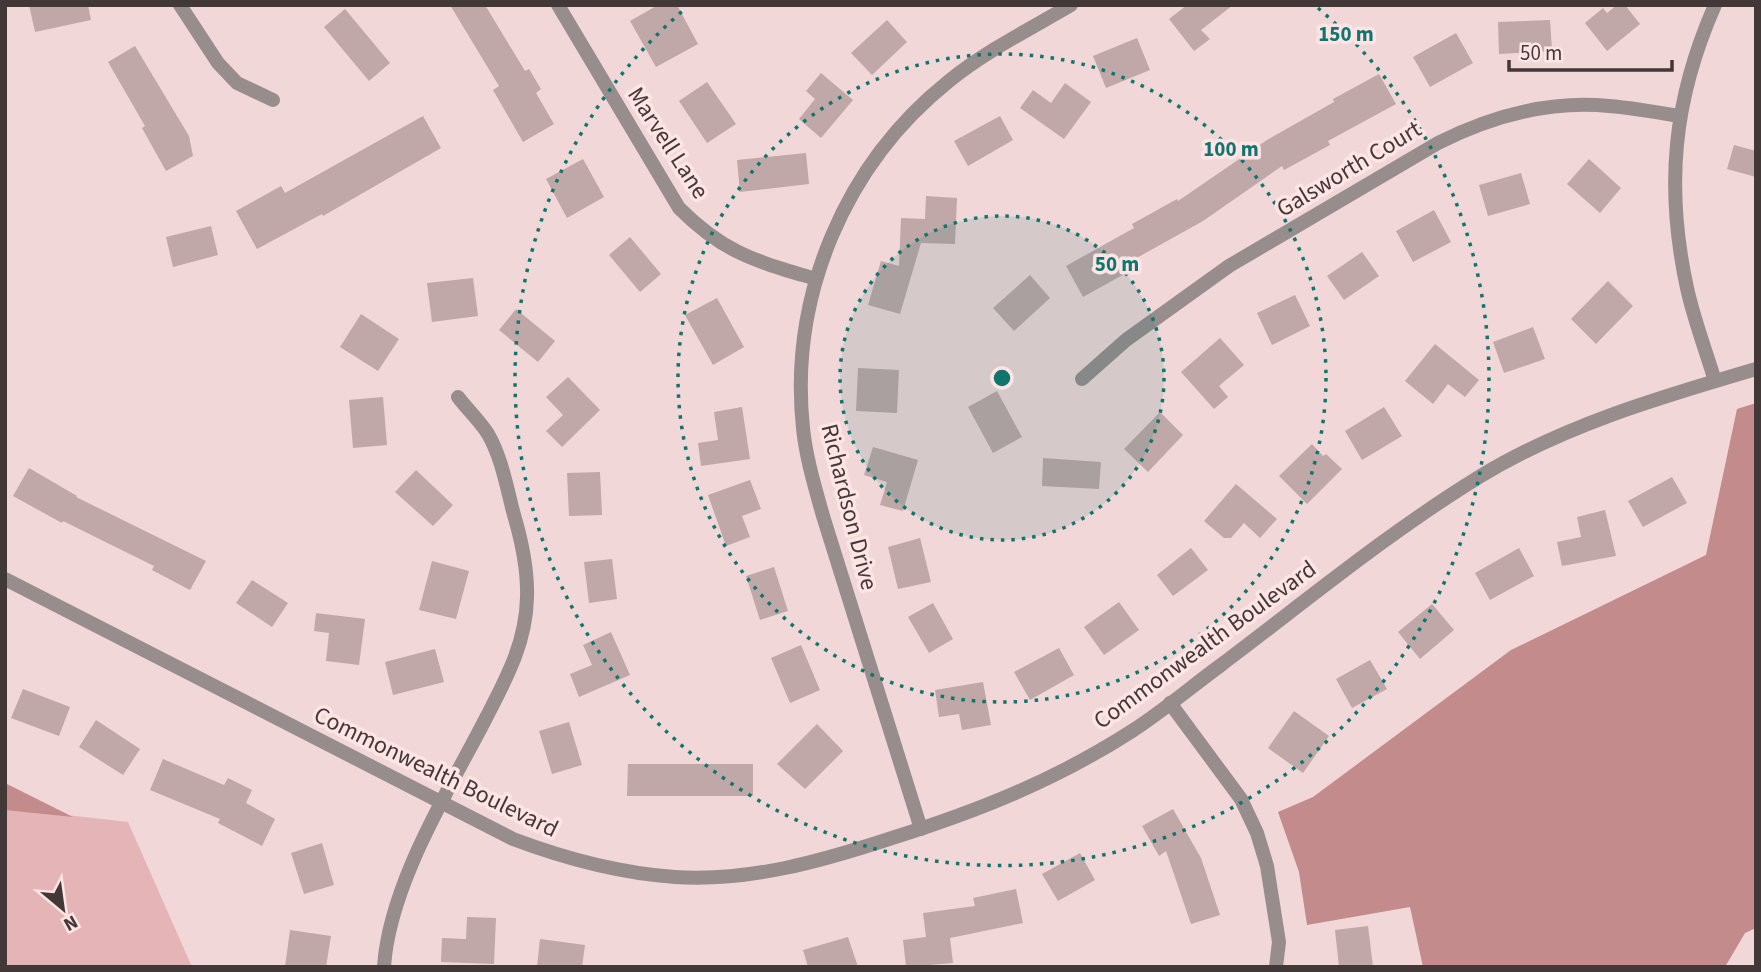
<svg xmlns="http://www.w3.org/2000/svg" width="1761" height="972" viewBox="0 0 1761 972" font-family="'Source Sans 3',sans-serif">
  <rect width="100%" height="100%" fill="#f1d7d7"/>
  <path fill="#e5b4b6" d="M 5,808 L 128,822 L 192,967 L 5,967 Z"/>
  <path fill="#c48b8d" d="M 1756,403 L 1756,928 L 1745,933 L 1725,967 L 1423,967 L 1410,907 L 1307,925 L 1299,872 L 1278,812 L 1313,797 L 1511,650 L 1706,555 L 1737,409 Z
    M 5,783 L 73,817 L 5,810 Z"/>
  <path fill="#c0a7a8" d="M 29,5 L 88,5 L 91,20 L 35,32 Z
    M 450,5 L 485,5 L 525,71 L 529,69 L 541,89 L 536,93 L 554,124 L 523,142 L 493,90 L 499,86 Z
    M 658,5 L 677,5 L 698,44 L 656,67 L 630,21 Z
    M 1187,5 L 1233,5 L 1201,30 L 1210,39 L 1194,51 L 1169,19 Z
    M 1617,5 L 1625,5 L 1640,24 L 1607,51 L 1585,23 L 1603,8 L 1607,13 Z
    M 345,9 L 390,63 L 369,81 L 324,27 Z
    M 887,20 L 907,42 L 872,75 L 851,53 Z
    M 1550,20 L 1552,51 L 1499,54 L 1498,22 Z
    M 1456,33 L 1473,63 L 1430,87 L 1413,57 Z
    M 1137,38 L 1150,70 L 1106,88 L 1093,56 Z
    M 135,46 L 189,136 L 193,156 L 166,171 L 142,128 L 145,126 L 108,62 Z
    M 821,73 L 853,100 L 821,138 L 799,119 L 815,99 L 806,91 Z
    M 1379,74 L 1396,104 L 1328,141 L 1330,145 L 1284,170 L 1282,166 L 1203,221 L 1124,265 L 1128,272 L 1083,297 L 1066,266 L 1134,228 L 1132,224 L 1177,199 L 1178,201 L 1267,140 L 1334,102 L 1333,99 Z
    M 707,82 L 736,124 L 707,143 L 679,101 Z
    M 1065,83 L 1091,102 L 1064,139 L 1020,108 L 1033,90 L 1051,103 Z
    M 423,116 L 441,148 L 323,216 L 322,214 L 257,249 L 236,211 L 281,186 L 285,193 Z
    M 1000,116 L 1013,140 L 968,166 L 954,141 Z
    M 1734,145 L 1756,151 L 1756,177 L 1727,169 Z
    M 806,153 L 809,184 L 740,192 L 737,160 Z
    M 583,159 L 604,197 L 567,218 L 546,179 Z
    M 1589,159 L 1621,188 L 1600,213 L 1567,184 Z
    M 1521,173 L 1530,204 L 1488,216 L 1479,185 Z
    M 926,196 L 957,198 L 955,244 L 921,243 L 900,314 L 868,305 L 881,261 L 899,266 L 901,218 L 925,219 Z
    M 1434,210 L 1451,242 L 1413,262 L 1396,231 Z
    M 211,226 L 218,255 L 173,267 L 166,237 Z
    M 630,237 L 661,274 L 640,292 L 609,255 Z
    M 1362,252 L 1379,276 L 1344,300 L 1327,276 Z
    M 1030,275 L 1050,298 L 1014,331 L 993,308 Z
    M 473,278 L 478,316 L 432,322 L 427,283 Z
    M 1608,281 L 1633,306 L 1596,344 L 1571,319 Z
    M 1295,295 L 1310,326 L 1272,345 L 1257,313 Z
    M 717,298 L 744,347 L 713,365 L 685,315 Z
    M 516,309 L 555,341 L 538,362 L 499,330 Z
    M 361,314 L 399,339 L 378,371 L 340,347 Z
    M 1533,327 L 1545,359 L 1504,373 L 1493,342 Z
    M 1220,338 L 1244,365 L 1219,386 L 1228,397 L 1214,409 L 1181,372 Z
    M 1435,344 L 1479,380 L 1465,397 L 1448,384 L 1433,404 L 1405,381 Z
    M 858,368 L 899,370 L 897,413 L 856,411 Z
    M 568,377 L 600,410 L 562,447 L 546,431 L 563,415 L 546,397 Z
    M 997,391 L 1022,437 L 993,453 L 968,407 Z
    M 383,397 L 387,445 L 353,448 L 349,400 Z
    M 742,407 L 750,459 L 701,466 L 698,443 L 718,440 L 714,412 Z
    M 1384,407 L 1402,436 L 1362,460 L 1345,431 Z
    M 1160,412 L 1183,435 L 1148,472 L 1124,449 Z
    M 1312,444 L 1323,456 L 1326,454 L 1342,469 L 1307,504 L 1279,476 Z
    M 873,447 L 918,460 L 903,511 L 880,505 L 887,482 L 864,475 Z
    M 1043,458 L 1101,462 L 1099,489 L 1042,486 Z
    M 29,468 L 77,496 L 76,497 L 206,561 L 190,590 L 152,570 L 154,566 L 63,521 L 62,523 L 13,496 Z
    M 416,470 L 453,505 L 433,526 L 395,492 Z
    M 600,472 L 602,515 L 569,516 L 567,473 Z
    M 1672,477 L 1687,503 L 1643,527 L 1628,501 Z
    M 750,480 L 761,509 L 742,516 L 750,537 L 726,546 L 708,495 Z
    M 1236,484 L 1277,519 L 1260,538 L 1244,523 L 1231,538 L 1224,538 L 1204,521 Z
    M 1605,510 L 1616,556 L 1562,566 L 1557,542 L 1581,537 L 1577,517 Z
    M 920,538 L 931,582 L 898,589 L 888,547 Z
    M 1191,548 L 1208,570 L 1173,596 L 1157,575 Z
    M 1519,548 L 1534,576 L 1490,600 L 1475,573 Z
    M 612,559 L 617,599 L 589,603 L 584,562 Z
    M 432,561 L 469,571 L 456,619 L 419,610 Z
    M 774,567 L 788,611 L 760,620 L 746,576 Z
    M 252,580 L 288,603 L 272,627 L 236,603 Z
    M 1119,602 L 1139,630 L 1104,655 L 1084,627 Z
    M 933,603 L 953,639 L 929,653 L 908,617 Z
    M 1432,604 L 1454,630 L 1420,659 L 1398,632 Z
    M 316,613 L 365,619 L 359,665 L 326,661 L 329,633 L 314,631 Z
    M 611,632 L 630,675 L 579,697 L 570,674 L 592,665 L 583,645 Z
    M 801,645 L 820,690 L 790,703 L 771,658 Z
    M 1059,648 L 1074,675 L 1030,700 L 1014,672 Z
    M 435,649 L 444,682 L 393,695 L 385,662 Z
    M 1370,660 L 1387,689 L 1352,708 L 1336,679 Z
    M 983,682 L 991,725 L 962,730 L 959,714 L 939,717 L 935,690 Z
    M 23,689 L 70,707 L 59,736 L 11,718 Z
    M 1294,711 L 1329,736 L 1303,773 L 1268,748 Z
    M 96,720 L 140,749 L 123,775 L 79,747 Z
    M 569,722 L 582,765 L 552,774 L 539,731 Z
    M 817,724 L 843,751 L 805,789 L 777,764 Z
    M 163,759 L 224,785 L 228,778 L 252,790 L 246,803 L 275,819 L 262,846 L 218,823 L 220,819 L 150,790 Z
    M 628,764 L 753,764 L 753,796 L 627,796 Z
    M 1173,809 L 1201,858 L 1220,915 L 1191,924 L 1166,851 L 1159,856 L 1142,826 Z
    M 322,843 L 334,885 L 304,894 L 291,853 Z
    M 1080,853 L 1095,880 L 1058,901 L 1042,874 Z
    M 1016,889 L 1023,923 L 950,938 L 953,963 L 906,967 L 903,940 L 926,937 L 923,913 L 975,906 L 973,898 Z
    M 467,917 L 496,918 L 494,964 L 441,962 L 442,938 L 466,939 Z
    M 1368,926 L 1373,967 L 1339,967 L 1335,930 Z
    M 290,930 L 331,936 L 326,967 L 285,967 Z
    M 848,937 L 858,967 L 808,967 L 803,950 Z
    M 540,939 L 585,945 L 582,967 L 537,967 Z"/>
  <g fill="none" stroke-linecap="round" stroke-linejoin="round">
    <path stroke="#988d8d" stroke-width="14" d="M 180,5 L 218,63 L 237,83 L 273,100
      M 558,5 L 679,208 C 725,254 756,261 816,279
      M 1082,379 L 1126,340 L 1229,266 L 1438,143 C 1492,116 1549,100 1609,106 C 1633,108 1656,112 1679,116
      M 1715,381 C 1706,351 1694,320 1687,288 C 1665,187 1673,100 1715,5
      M 1170,703 L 1241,799 L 1257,833 L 1267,866 L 1279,942 L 1276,967
      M 921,829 L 823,516 C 815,487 806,458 803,428 C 789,296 845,164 949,81 C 986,51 1030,29 1071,5
      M 384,967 C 389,885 449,790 486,718 C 506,679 526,643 527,598 C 528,569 522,542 514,515 C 507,489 502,458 488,434 C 480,421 467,409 458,397"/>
    <path stroke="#988d8d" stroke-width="14" d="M 5,579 L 513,839 C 566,859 618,873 675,877 C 749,882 822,861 892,838 C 978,811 1056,780 1132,731 C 1163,711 1191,687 1221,665 C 1306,601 1388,533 1479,477 C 1564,425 1661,397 1756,369"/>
  </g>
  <circle cx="1002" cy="378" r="162" fill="#0f766e" fill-opacity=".12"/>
  <g fill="none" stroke="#0f766e" stroke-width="3.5" stroke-dasharray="3.5 7">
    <circle cx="1002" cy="378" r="162"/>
    <circle cx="1002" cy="378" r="324"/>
    <path d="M1318 8A487 487 0 1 1 686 8"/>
  </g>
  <g text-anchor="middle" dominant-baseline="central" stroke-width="7" stroke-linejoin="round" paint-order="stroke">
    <g font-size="24" fill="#423838" stroke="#fee4e4">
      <text transform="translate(668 143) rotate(57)">Marvell Lane</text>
      <text transform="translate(1349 169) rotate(-31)">Galsworth Court</text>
      <text transform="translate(849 507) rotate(76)">Richardson Drive</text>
      <text transform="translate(1205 645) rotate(-36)">Commonwealth Boulevard</text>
      <text transform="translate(436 772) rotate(26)">Commonwealth Boulevard</text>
    </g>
  </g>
  <circle cx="1002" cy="378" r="10" fill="#0f766e" stroke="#fee4e4" stroke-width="3.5"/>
  <g font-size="21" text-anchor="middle" font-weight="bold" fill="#0f766e" stroke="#fee4e4" stroke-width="7" stroke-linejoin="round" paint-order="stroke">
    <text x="1346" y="41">150 m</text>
    <text x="1231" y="156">100 m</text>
    <text x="1117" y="271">50 m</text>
  </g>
  <rect width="1761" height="972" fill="none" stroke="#423838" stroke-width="14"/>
  <g transform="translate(63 909) rotate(151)" stroke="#fee4e4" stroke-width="5" paint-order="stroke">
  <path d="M0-5L12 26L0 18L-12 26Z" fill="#423838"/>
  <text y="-10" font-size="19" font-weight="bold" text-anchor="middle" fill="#423838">N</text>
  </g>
  <path d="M1509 60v10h163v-10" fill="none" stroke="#423838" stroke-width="3.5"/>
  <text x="1520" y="60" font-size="21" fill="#423838" stroke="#fee4e4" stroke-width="5" paint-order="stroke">50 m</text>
</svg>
